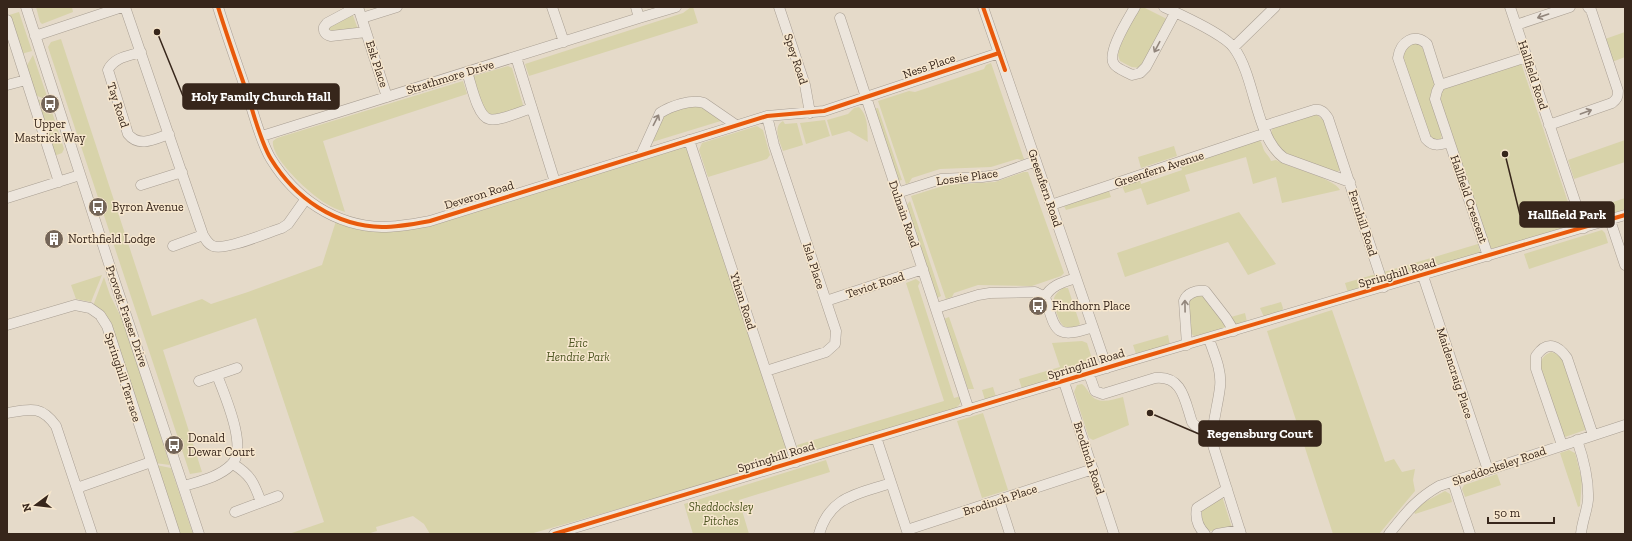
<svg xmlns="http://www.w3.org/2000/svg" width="1632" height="541" viewBox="0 0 1632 541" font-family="'Zilla Slab',serif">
  <rect width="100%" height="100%" fill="#e5dac9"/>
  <path fill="#d8d3aa" d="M 36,7 L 72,7 L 73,12 L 42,24 L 40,22 Z
    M 691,7 L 693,7 L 698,23 L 529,76 L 525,64 L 683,13 Z
    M 1138,7 L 1143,7 L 1167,19 L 1143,65 C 1135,71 1128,65 1120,61 L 1118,55 L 1119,49 Z
    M 351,10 L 359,32 L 331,36 L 324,27 Z
    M 19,12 L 32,51 L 21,54 L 9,15 Z
    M 1625,32 L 1625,57 L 1612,62 L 1605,39 Z
    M 61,39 L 152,316 L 202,299 L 211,304 L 248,292 L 322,265 L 336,221 L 382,231 L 679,147 L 684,147 L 688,151 L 791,458 L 731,477 L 530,534 L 430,534 L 424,524 L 413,516 L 376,527 L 377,531 L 367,534 L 289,534 L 324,522 L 256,318 L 163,350 L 202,472 L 190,474 L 48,47 L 51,42 Z
    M 1412,43 L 1419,44 L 1423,49 L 1435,83 L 1431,93 L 1432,102 L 1442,133 L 1441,139 L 1434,141 L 1428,137 L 1401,57 L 1403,50 Z
    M 33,55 L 47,96 L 47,100 L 35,95 L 26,67 Z
    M 991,63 L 1024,159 L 1022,160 L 1017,159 L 991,167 L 940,169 L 912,178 L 909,183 L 906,184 L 878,101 L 909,91 L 915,92 L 984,69 L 986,65 Z
    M 1521,63 L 1571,211 L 1575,215 L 1575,221 L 1573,226 L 1496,248 L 1491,248 L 1488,245 L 1439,98 L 1444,88 Z
    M 508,66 L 512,68 L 523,105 L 521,107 C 513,110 502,115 494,115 C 479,115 477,90 473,80 L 474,76 Z
    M 463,81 L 467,94 L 323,141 L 345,212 C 338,210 331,207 325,203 C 311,195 270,158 273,141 L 277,138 Z
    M 36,99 L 47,102 L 53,115 L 64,149 L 62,153 L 54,156 Z
    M 698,105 L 724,120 L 649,143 L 665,113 Z
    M 859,107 C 869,116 867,131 868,142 L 849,131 L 832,136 L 827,120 L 848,114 L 854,108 Z
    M 878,108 L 902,180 L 897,181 L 874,109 Z
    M 1311,114 L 1317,115 L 1324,121 L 1340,166 L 1339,171 L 1335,172 L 1287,155 C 1279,149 1267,137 1273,128 Z
    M 825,120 L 830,136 L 806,144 L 800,123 Z
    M 783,121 L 785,124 L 797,123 L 803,145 L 783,151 C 780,142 772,127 783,121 Z
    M 757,126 L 763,130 L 770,155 L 767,159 L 708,177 L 699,150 L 702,143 Z
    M 1258,139 C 1263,143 1262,147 1265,152 C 1268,156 1269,156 1271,161 L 1276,160 C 1290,168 1334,178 1340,190 L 1282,203 L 1276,177 L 1253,184 L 1246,157 L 1185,175 L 1190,191 L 1147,205 L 1141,188 L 1125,193 L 1122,186 L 1140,180 L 1141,184 L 1182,170 L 1181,166 Z
    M 1625,140 L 1625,162 L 1574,179 L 1568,160 Z
    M 1174,146 L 1177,156 L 1141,168 L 1138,157 Z
    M 1024,172 L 1028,172 L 1064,273 L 1061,276 L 1032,286 L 978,285 L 954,293 L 952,297 L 946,299 L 911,196 L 946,185 L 995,182 Z
    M 1109,191 L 1111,197 L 1066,210 L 1064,206 Z
    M 1625,198 L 1625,209 L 1594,220 L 1588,218 L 1586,211 Z
    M 910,201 L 941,296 L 937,298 L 906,206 Z
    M 1239,212 L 1276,264 L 1248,275 L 1228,242 L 1125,277 L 1117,253 Z
    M 1602,230 L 1605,233 L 1608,243 L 1529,269 L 1524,254 Z
    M 1478,244 L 1480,252 L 1477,255 L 1393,279 L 1388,278 L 1384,272 Z
    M 1376,274 C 1380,289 1359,290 1348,293 L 1345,283 Z
    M 102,275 L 91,302 L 76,299 L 71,285 Z
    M 104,277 L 110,295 L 123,321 L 170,465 L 155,463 L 110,324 L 93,306 Z
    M 916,279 L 920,282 L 918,286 L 954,398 L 961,396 C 962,403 959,406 954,409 L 803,454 L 800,453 L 797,445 L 944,401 L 906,283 Z
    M 1063,288 L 1068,288 L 1080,324 C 1067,334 1061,326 1057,314 C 1055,309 1053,303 1054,298 C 1056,293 1059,291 1063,288 Z
    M 1201,294 L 1226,323 L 1225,327 L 1222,330 L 1197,338 L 1190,333 L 1188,301 L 1191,297 Z
    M 1281,302 L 1283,308 L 1282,312 L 1264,317 L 1260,308 Z
    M 1332,310 L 1385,462 L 1394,459 L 1402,472 L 1415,469 L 1413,480 L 1415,491 L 1379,534 L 1333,534 L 1267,331 Z
    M 1245,313 L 1247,322 L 1239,325 L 1235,324 L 1231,317 Z
    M 949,317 L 974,389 L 968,389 L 944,319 Z
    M 1168,335 L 1170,345 L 1145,353 L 1136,354 L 1133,345 Z
    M 1082,341 L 1087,343 L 1094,365 L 1089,369 L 1022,389 L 1019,379 L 1060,367 L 1052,343 Z
    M 1551,352 L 1558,354 L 1563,359 L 1586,427 L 1585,430 L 1565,437 L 1562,433 L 1540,365 C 1542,358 1544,355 1551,352 Z
    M 1082,384 C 1086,387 1087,390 1090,394 C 1098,405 1111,400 1123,397 L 1129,425 L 1093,440 L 1089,438 L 1074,392 L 1077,385 Z
    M 993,387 L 996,397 L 985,400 L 982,390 Z
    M 983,413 L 1008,490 L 982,498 L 957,421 Z
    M 1569,450 L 1575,453 L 1582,480 L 1580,506 L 1578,507 L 1560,453 Z
    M 826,460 L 830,472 L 739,500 L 749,534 L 693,534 L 684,504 Z
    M 156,465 L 171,468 L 193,534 L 179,534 Z
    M 1497,474 L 1501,485 L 1465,497 L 1462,489 L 1464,485 Z
    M 1445,491 L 1450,494 L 1452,502 L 1415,514 L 1414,511 L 1423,503 Z
    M 1222,496 L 1232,528 L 1210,531 L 1204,527 L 1200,514 L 1203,508 Z"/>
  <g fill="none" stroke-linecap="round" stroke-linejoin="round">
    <defs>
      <path id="minor" d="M 26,7 L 112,273 L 199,534
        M 125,7 L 203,235 C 206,240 208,244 213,246 C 225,251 269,232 282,228 L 288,224 L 305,200
        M 218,7 C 227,36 237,64 247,93 C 253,112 261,143 271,159 C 295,198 335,226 382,227 C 399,227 414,224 430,221 L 767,116 L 824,111 L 999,53
        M 357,7 L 327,23 L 324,27 C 323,32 326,35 331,36 L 366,32
        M 358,7 L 387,97
        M 552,7 L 564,42
        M 636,7 L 639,18 L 676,7
        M 779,7 L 805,85 L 810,113
        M 983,7 L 1107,368
        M 1135,7 C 1129,18 1106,53 1114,64 C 1117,69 1127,72 1132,75 L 1140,73 L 1146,67 L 1175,13
        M 1164,7 C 1181,15 1224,34 1234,48 C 1256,78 1255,137 1284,158 L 1350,182
        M 1510,7 L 1584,228
        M 362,18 L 397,7
        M 840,18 L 969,410
        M 7,20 L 59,182
        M 1516,25 L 1570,7
        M 35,36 L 122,7
        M 1234,47 L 1275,7
        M 141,52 C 129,56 114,57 108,70 L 128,134 C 139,148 155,139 169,134
        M 516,57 L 555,182
        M 467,72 C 471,83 477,116 489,119 C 498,122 522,111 532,108
        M 7,85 L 26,80
        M 1440,85 L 1427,44 C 1415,32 1400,42 1398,58 L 1426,139 C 1433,147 1439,145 1449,142
        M 1549,125 L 1612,103 C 1617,99 1618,97 1618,91 L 1591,10 L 1588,7
        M 1264,126 L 1314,110 C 1321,109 1324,112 1328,118 L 1384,287
        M 262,136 L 639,18
        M 689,140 L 796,462
        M 641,155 L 660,113 C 671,106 691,99 704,103 L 736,125
        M 141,185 L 182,172
        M 897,193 L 941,179 L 982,177 L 997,175 L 1036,161
        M 7,198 L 80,175
        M 1051,205 L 1266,133
        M 1610,220 L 1625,265
        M 173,246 L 203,235
        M 1488,256 L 1435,99 L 1437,91 L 1440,85 L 1527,57
        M 1423,276 L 1488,470
        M 1076,278 C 1064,282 1051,285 1045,297 C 1056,331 1054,340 1093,327
        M 826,301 L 923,269
        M 936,308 L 978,295 L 990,293 L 1035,292 L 1045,297
        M 7,325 L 75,305 L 90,308 L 100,315 L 107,326 L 175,534
        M 1209,339 C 1214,354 1222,370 1220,387 C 1218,405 1212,423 1212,442 L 1241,534
        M 1187,345 L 1184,301 C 1187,293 1196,290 1205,291 L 1226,318 L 1234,331
        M 766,371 L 826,352 L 835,344 L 836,331 L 774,145 L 767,116
        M 1089,374 L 1095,391 L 1103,394 L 1155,378 C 1183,375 1185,402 1192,422 C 1197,429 1203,429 1212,430
        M 199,381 L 237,368
        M 1064,382 L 1114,534
        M 7,413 C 30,409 41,405 56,426 L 92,534
        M 876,437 L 908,534
        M 1577,440 C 1584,460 1589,479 1588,500 C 1587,511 1582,522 1581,534
        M 1562,445 L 1536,369 L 1536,356 C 1547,340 1558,345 1567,358 L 1593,435
        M 233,464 C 251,475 254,483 261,502
        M 1453,482 L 1470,534
        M 184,486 C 200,481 219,477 231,465 C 249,449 224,394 217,375
        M 77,488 L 151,462
        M 999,500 L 1010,534
        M 235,512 L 278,496
        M 907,530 L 1093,469
        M 554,534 L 1126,362 L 1625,215
        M 819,534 C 830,496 858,494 891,483
        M 1205,534 C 1198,527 1195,518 1197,508 L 1227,489
        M 1217,534 L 1240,530
        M 1389,534 C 1405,514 1416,499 1439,486 L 1625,425"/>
    </defs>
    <use href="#minor" stroke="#a99f93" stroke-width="11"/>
    <use href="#minor" stroke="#ece5dc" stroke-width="10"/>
    <defs>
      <path id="cycleway" d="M 218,7 C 227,36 237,64 247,93 C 253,112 261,143 271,159 C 295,198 335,226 382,227 C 399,227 414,224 430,221 L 767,116 L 824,111 L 999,53
        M 983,7 L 1005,70
        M 554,534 L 1126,362 L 1625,215"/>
    </defs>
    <use href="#cycleway" stroke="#f7e7ce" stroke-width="6"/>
    <use href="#cycleway" stroke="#e8590c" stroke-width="4"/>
  </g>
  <defs><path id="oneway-shaft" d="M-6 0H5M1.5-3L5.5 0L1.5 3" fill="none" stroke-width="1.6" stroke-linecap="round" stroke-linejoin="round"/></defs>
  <g stroke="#92867c">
    <use href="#oneway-shaft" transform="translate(1543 16) rotate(161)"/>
    <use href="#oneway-shaft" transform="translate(1157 47) rotate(118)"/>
    <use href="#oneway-shaft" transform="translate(1586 112) rotate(-20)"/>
    <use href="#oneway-shaft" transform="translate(656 120) rotate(-63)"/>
    <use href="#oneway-shaft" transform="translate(1185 306) rotate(-91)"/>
  </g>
  <defs>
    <symbol id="bus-disc" viewBox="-11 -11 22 22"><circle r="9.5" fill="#746558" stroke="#f7e7ce"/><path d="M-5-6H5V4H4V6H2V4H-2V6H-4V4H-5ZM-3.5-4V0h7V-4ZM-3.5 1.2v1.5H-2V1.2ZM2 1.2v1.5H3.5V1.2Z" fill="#fff"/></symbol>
    <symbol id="building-disc" viewBox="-11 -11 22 22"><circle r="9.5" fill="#746558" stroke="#f7e7ce"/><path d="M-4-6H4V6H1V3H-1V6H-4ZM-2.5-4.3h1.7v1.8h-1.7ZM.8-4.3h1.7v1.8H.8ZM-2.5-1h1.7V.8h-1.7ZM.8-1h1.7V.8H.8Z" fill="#fff"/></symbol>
  </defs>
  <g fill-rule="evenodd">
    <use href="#bus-disc" x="39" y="93" width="22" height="22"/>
    <use href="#bus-disc" x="87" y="196" width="22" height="22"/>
    <use href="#building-disc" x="43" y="228" width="22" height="22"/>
    <use href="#bus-disc" x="1027" y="295" width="22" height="22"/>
    <use href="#bus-disc" x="163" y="434" width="22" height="22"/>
  </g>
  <g text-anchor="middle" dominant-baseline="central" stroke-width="3" stroke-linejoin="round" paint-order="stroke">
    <g font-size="12" fill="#37261b" stroke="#f7e7ce">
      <text transform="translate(796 59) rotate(72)">Spey Road</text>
      <text transform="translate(377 64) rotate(72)">Esk Place</text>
      <text transform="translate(929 66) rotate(-19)">Ness Place</text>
      <text transform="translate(1533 75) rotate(72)">Hallfield Road</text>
      <text transform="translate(450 77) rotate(-17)">Strathmore Drive</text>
      <text transform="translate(118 105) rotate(72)">Tay Road</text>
      <text transform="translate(1159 169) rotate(-18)">Greenfern Avenue</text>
      <text transform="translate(967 177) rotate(-8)">Lossie Place</text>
      <text transform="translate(1045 188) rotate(71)">Greenfern Road</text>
      <text transform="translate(479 195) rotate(-17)">Deveron Road</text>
      <text transform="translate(1469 199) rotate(71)">Hallfield Crescent</text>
      <text transform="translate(904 214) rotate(71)">Dulnain Road</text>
      <text transform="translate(1363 223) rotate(72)">Fernhill Road</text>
      <text transform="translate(814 266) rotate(72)">Isla Place</text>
      <text transform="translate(1397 273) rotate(-16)">Springhill Road</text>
      <text transform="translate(875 285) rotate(-18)">Teviot Road</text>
      <text transform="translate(743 301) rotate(72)">Ythan Road</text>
      <text transform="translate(127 316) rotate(71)">Provost Fraser Drive</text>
      <text transform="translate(1086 364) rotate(-17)">Springhill Road</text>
      <text transform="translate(1455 373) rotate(72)">Maidencraig Place</text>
      <text transform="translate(123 377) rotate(72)">Springhill Terrace</text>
      <text transform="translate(776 457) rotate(-17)">Springhill Road</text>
      <text transform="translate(1089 458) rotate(72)">Brodinch Road</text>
      <text transform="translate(1499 466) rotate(-19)">Sheddocksley Road</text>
      <text transform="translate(1000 500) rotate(-18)">Brodinch Place</text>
    </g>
    <g font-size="12" fill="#37261b" stroke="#f7e7ce" text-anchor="start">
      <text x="50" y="124" text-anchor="middle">Upper<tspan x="50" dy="14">Mastrick Way</tspan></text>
      <text x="112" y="207">Byron Avenue</text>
      <text x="68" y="239">Northfield Lodge</text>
      <text x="1052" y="306">Findhorn Place</text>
      <text x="188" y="438">Donald<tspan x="188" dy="14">Dewar Court</tspan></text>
    </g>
    <g font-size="12" font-style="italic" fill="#4d5521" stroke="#f7e7ce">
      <text x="578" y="343">Eric<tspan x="578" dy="14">Hendrie Park</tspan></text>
      <text x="721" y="507">Sheddocksley<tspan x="721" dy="14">Pitches</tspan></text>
    </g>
  </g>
  <path fill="none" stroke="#37261b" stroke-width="1.5" d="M157 32L183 96M1505 154L1520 215M1150 413L1199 434"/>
  <g fill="#37261b" stroke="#f7e7ce" stroke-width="1.5">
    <circle cx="157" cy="32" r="4"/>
    <circle cx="1505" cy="154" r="4"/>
    <circle cx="1150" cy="413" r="4"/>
  </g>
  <g fill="#37261b" stroke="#37261b" stroke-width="1.5">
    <rect x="183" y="84" width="156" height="25" rx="4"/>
    <rect x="1520" y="202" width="94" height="25" rx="4"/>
    <rect x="1199" y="421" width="122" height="25" rx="4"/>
  </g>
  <g font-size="13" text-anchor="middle" font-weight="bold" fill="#fff">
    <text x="261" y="101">Holy Family Church Hall</text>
    <text x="1567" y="219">Hallfield Park</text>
    <text x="1260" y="438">Regensburg Court</text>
  </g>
  <rect width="1632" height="541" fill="none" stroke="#37261b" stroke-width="16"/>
  <g transform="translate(36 505) rotate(255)" stroke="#f7e7ce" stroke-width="3" paint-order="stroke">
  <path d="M0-3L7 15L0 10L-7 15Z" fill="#37261b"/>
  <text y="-6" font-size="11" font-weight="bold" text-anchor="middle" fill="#37261b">N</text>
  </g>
  <path d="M1488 517v6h66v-6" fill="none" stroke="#37261b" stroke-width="2"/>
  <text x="1494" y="517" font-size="12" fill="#37261b" stroke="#f7e7ce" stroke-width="3" paint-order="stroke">50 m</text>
</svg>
